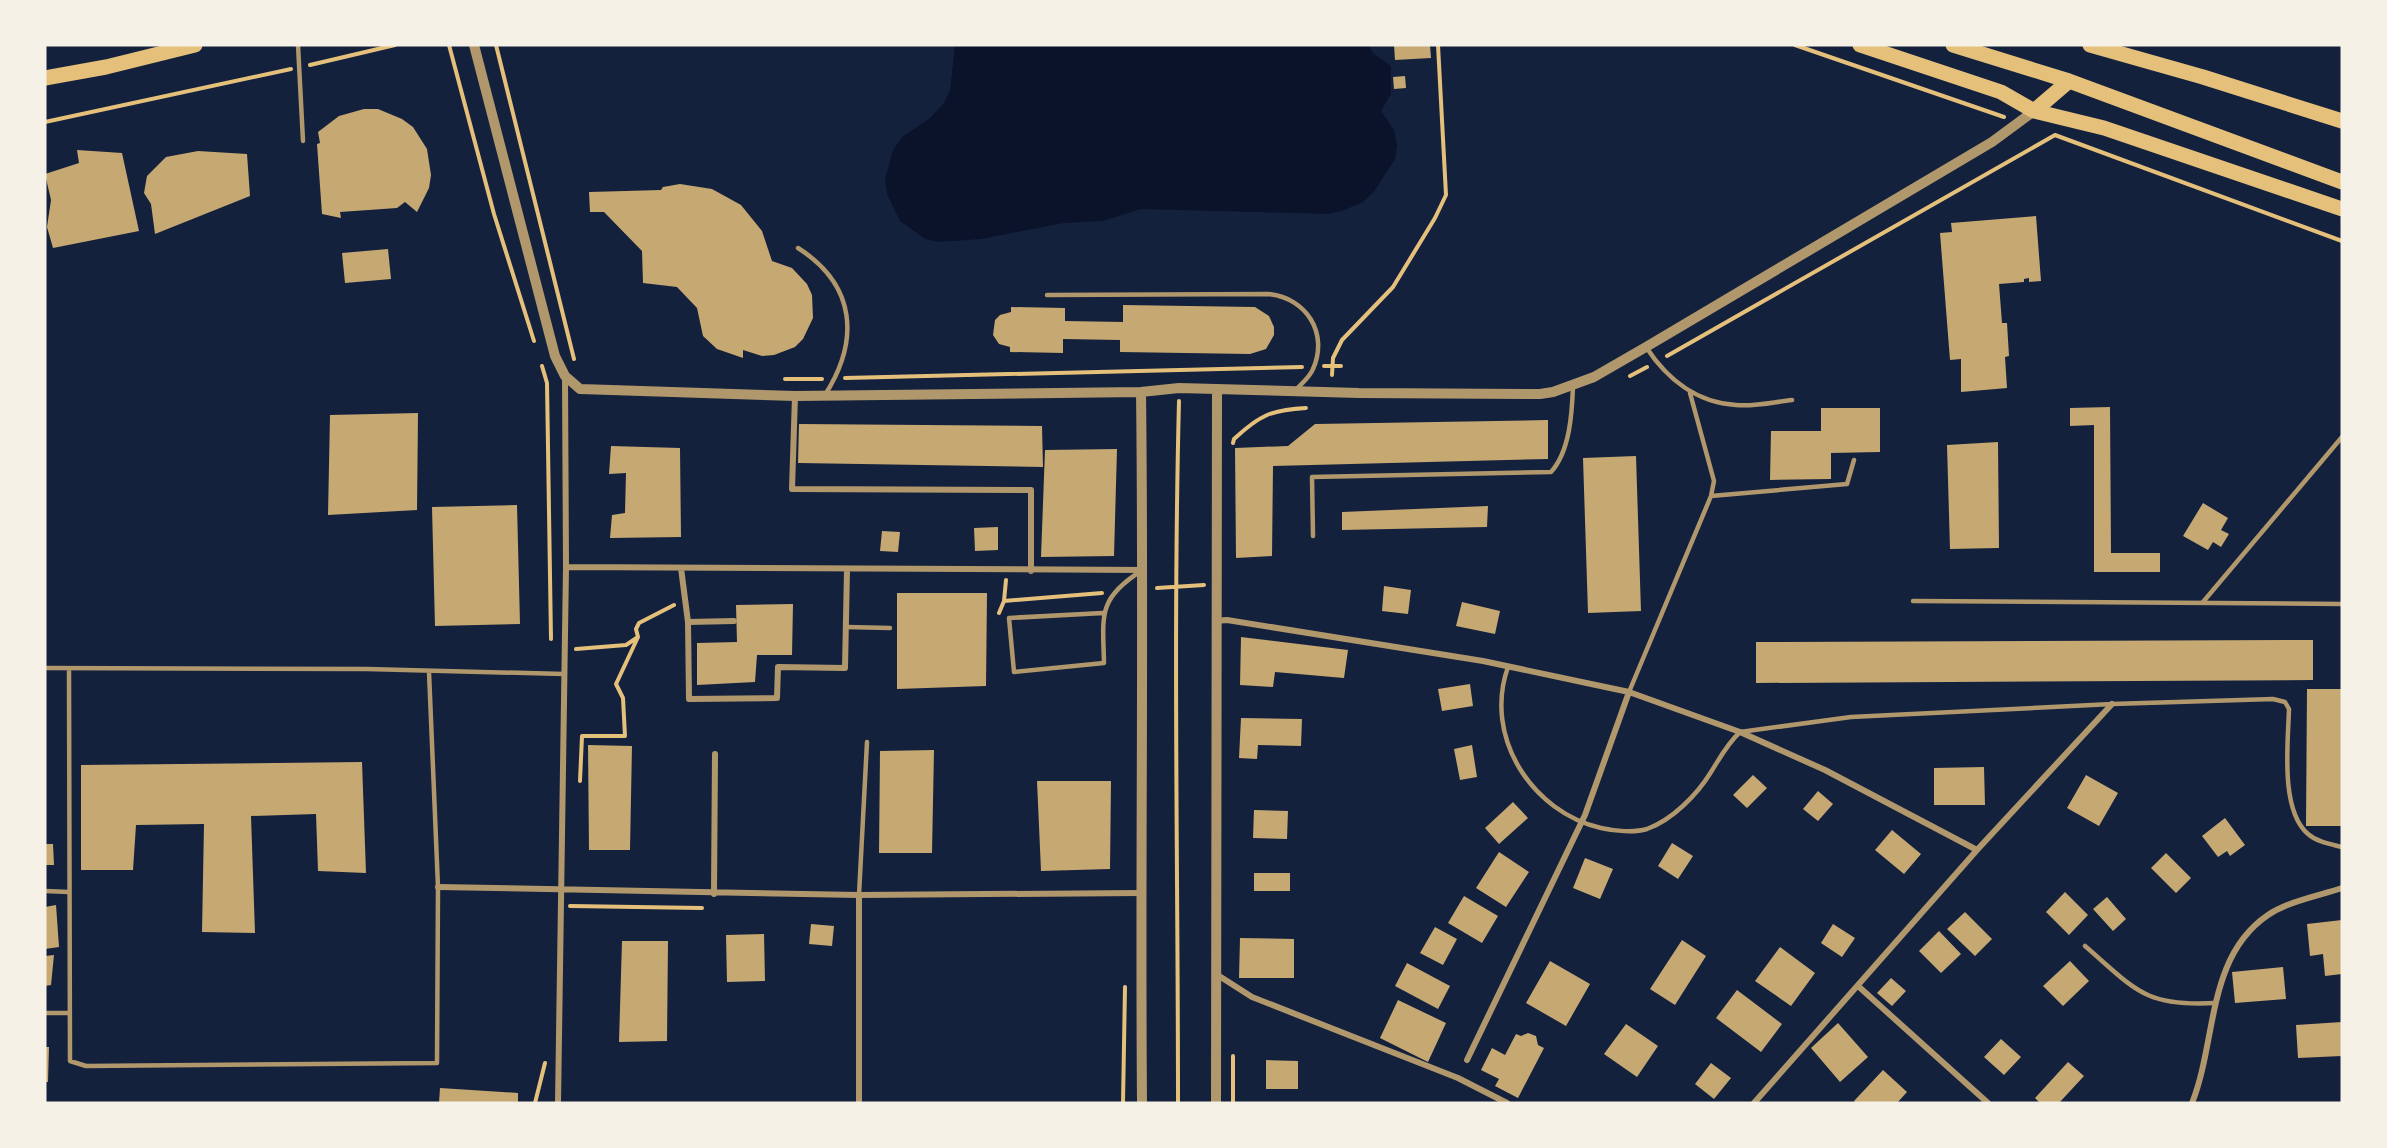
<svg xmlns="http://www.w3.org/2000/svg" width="2387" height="1148" viewBox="0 0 2387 1148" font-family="Roboto,sans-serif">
  <rect width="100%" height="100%" fill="#14213d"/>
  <path fill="#0b132b" d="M 955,45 L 1368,45 L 1374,54 L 1391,66 L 1391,94 L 1381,111 L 1394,130 L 1397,145 L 1395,159 L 1373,193 L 1363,202 L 1342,211 L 1329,214 L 1141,209 L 1103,221 L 1064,223 L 981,239 L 939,242 L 925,239 L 900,221 L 887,194 L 885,179 L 893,150 L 902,137 L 929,119 L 944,103 L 950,90 Z"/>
  <path fill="#c6a872" d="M 1394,45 L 1430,45 L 1431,58 L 1395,60 Z
    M 1405,76 L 1406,88 L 1394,89 L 1393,77 Z
    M 364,109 L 378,109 L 402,119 L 413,127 L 427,149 L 431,175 L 429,188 L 417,212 L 405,202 L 397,208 L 340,212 L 341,218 L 322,214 L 317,144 L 320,143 L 318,132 L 339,116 Z
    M 77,150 L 122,153 L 139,231 L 53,248 L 47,227 L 51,200 L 45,174 L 79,163 Z
    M 198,151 L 247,154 L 250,196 L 155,234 L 151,204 L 144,193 L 147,176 L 166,157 Z
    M 680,184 L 712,189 L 741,205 L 762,231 L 772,261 L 792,268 L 807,284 L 812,295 L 813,318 L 803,339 L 795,347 L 774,355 L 762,356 L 743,350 L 743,358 L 717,349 L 703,336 L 697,308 L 677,287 L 643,283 L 642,251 L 604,212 L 590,212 L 589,192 L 661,190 L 663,187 Z
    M 2036,216 L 2041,281 L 2029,282 L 2029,278 L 2024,279 L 2024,282 L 1999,284 L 2002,323 L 2007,323 L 2009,356 L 2005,357 L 2007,388 L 1961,392 L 1961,359 L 1950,360 L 1940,233 L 1952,232 L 1951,223 Z
    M 388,249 L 391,279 L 345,283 L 342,253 Z
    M 1123,305 L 1255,307 L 1269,316 L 1274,327 L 1274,335 L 1266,349 L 1250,354 L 1120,352 L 1120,340 L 1063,339 L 1063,353 L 1010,352 L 1010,347 L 999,344 L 993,335 L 995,320 L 1000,315 L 1011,312 L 1011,307 L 1065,308 L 1065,321 L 1123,322 Z
    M 2110,407 L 2111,553 L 2160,553 L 2160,572 L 2094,572 L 2094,425 L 2070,426 L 2070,408 Z
    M 1821,408 L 1880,408 L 1880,452 L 1831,453 L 1831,479 L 1770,480 L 1771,431 L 1821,431 Z
    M 418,413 L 417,510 L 328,515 L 330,415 Z
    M 1548,420 L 1548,459 L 1273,466 L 1272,556 L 1236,558 L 1235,448 L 1288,446 L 1315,424 Z
    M 799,424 L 1042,426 L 1043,467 L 798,463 Z
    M 1998,442 L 1999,548 L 1950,549 L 1947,445 Z
    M 611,446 L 680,448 L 681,537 L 610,538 L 612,515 L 625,513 L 626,473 L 609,474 Z
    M 1117,449 L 1114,556 L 1041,557 L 1045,450 Z
    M 1636,456 L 1641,611 L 1588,613 L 1583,458 Z
    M 2203,503 L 2228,518 L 2221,530 L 2229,534 L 2221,547 L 2213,542 L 2208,550 L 2183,536 Z
    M 517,505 L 520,624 L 435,626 L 432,507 Z
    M 1488,506 L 1487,527 L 1342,530 L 1342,512 Z
    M 998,527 L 998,550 L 975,551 L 974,528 Z
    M 882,531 L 900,532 L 898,552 L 880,551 Z
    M 1384,586 L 1411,590 L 1408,614 L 1382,611 Z
    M 897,593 L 987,593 L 986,686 L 897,689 Z
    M 1462,602 L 1500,611 L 1495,634 L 1456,626 Z
    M 793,604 L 792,655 L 757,655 L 755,682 L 697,685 L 697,643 L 737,642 L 736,605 Z
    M 1241,637 L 1348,650 L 1344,678 L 1275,672 L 1273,687 L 1240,685 Z
    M 2313,640 L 2313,680 L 1756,683 L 1756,642 Z
    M 1470,684 L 1473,706 L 1442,711 L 1438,689 Z
    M 2307,689 L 2342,689 L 2342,826 L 2306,826 Z
    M 1241,718 L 1302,719 L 1301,746 L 1258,745 L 1257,759 L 1239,758 Z
    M 588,745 L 632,746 L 630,850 L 589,850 Z
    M 1472,745 L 1477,777 L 1460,780 L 1454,749 Z
    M 934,750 L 932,853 L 879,853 L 880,751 Z
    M 362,762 L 366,873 L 318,871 L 316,814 L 251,816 L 255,933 L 202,932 L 204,824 L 136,825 L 133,870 L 81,870 L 81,765 Z
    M 1984,767 L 1985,805 L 1934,805 L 1934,768 Z
    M 1753,775 L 1767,788 L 1747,808 L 1733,795 Z
    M 2086,775 L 2118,793 L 2099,826 L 2067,808 Z
    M 1037,781 L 1111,781 L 1110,869 L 1041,871 Z
    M 1818,791 L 1833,804 L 1818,821 L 1803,809 Z
    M 1513,802 L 1528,818 L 1499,844 L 1485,828 Z
    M 1254,810 L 1288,811 L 1287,839 L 1253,838 Z
    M 2225,818 L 2245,845 L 2230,856 L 2227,851 L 2218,857 L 2202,836 Z
    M 1892,830 L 1921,854 L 1904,874 L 1875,850 Z
    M 1672,843 L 1693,856 L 1678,879 L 1658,866 Z
    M 45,844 L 53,844 L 54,865 L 45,865 Z
    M 1499,852 L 1529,872 L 1506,907 L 1476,888 Z
    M 2166,853 L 2191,878 L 2176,893 L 2151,868 Z
    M 1585,858 L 1613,869 L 1600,899 L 1573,888 Z
    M 1254,873 L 1290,873 L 1290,891 L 1254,891 Z
    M 2065,892 L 2088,915 L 2069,935 L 2046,912 Z
    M 1464,896 L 1498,916 L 1482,943 L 1448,923 Z
    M 2107,897 L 2126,919 L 2113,931 L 2093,909 Z
    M 56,905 L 59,947 L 45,949 L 45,907 Z
    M 1965,912 L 1992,939 L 1975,956 L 1947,929 Z
    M 2342,920 L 2342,974 L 2325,976 L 2323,954 L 2310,956 L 2307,924 Z
    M 811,924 L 834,926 L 832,946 L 809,944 Z
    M 1833,924 L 1855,938 L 1842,957 L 1821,943 Z
    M 1435,927 L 1457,939 L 1443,965 L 1420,953 Z
    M 1939,931 L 1961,954 L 1941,973 L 1919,951 Z
    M 764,934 L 765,981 L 727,982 L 726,935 Z
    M 1240,938 L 1294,939 L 1294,978 L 1239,978 Z
    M 1682,940 L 1706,956 L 1675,1005 L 1650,989 Z
    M 622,941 L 668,941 L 667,1041 L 619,1042 Z
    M 1780,947 L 1815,973 L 1791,1006 L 1755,981 Z
    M 54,955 L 51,985 L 45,986 L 45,956 Z
    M 1550,961 L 1590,984 L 1566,1026 L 1526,1003 Z
    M 2070,961 L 2089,981 L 2063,1006 L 2043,986 Z
    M 1407,963 L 1450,986 L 1438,1009 L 1395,986 Z
    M 2283,967 L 2286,999 L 2235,1003 L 2232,972 Z
    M 1891,978 L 1906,991 L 1892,1006 L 1877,993 Z
    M 1737,990 L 1782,1024 L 1761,1052 L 1716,1018 Z
    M 1398,1000 L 1446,1023 L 1428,1062 L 1380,1038 Z
    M 2342,1022 L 2342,1056 L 2298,1058 L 2296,1025 Z
    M 1838,1023 L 1868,1057 L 1840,1082 L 1811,1048 Z
    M 1626,1024 L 1658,1046 L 1637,1077 L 1604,1054 Z
    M 1528,1033 L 1536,1036 L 1538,1045 L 1544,1048 L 1518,1098 L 1495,1086 L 1499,1079 L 1481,1070 L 1492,1048 L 1505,1055 L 1516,1034 L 1521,1036 Z
    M 2001,1039 L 2021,1057 L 2004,1075 L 1984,1057 Z
    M 45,1047 L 49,1047 L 48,1082 L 45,1082 Z
    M 1266,1060 L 1298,1061 L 1298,1089 L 1266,1089 Z
    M 2068,1062 L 2084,1076 L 2059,1103 L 2040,1103 L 2035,1098 Z
    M 1711,1063 L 1731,1078 L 1714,1099 L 1695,1084 Z
    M 1883,1070 L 1907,1092 L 1897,1103 L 1856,1103 L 1854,1101 Z
    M 440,1088 L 518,1093 L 518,1103 L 439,1103 Z"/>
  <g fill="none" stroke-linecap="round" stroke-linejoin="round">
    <path stroke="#e5c07b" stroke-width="4" d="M 449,45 L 494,214 L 534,341
      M 496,45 L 574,359
      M 1795,45 L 2004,117
      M 310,65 L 395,45
      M 45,122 L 291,69
      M 1667,356 L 2055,135 L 2342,241
      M 542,366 L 547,383 L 551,639
      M 1324,366 L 1341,366
      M 1332,375 L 1333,358 L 1342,340 L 1393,287 L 1435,218 L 1446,195 L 1438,45
      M 1630,376 L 1647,367
      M 845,378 L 1302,367
      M 785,379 L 822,379
      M 1233,443 L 1234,439 C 1260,415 1271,410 1306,408
      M 1157,588 L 1204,585
      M 1004,601 L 1102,593
      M 999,613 L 1004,601 L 1006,580
      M 576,649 L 626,645 L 638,637 L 636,629 L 639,623 L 674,605
      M 580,781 L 582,736 L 625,736 L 623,698 L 616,684 L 638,637
      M 570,906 L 702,908
      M 1233,1056 L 1233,1103
      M 535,1103 L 545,1063
      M 1123,1103 L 1125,987
      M 1178,1103 C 1178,869 1173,635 1179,401"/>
    <path stroke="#b1986c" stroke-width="4.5" d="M 298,45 L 303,141
      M 798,248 C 856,285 860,340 825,395
      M 1047,295 L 1269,294 C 1306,298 1329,333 1313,369 C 1310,377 1301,384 1295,391
      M 1646,347 C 1667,379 1697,403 1736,405 C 1754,407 1774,402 1792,400
      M 1711,496 L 1847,484 L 1854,460
      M 1313,536 L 1312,477 L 1551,472 C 1570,451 1572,413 1573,386
      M 1913,601 L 2342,604
      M 2203,602 L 2342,437
      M 1103,613 L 1009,618 L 1014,672 L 1104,663 C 1103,616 1097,599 1141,571
      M 846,627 L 890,628
      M 1508,667 C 1483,737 1532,812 1601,828 C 1614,831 1634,833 1647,829 C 1672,820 1697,795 1711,772 C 1720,758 1727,744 1740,732 L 1851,717 L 2112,704 L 2273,699 L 2285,702 L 2289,709 C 2288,743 2280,810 2308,834 C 2317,842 2330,844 2342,847
      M 45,668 L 367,669 L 564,674
      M 69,669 L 70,1061 L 86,1066 L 437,1063 L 438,887 L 429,672
      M 1629,692 L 1711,496 L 1714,481 L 1690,393
      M 45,891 L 69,892
      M 859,895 L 867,742
      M 2085,946 C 2135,989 2144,1007 2215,1003
      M 45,1013 L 69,1013"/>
    <path stroke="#b1986c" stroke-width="6" d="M 795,396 L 792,489 L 1031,490 L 1031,571
      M 566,567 L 1144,570
      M 681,568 L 688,622 L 689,699 L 777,698 L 778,667 L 845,668 L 847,570
      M 1215,621 L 1227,620 L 1483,661 L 1629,692 L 1740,732 L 1825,770 L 1977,850
      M 688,622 L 734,621
      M 438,887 L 859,895 L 1140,893
      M 714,894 L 715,754
      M 1216,974 L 1252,997 L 1458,1078 L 1507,1103
      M 1858,986 L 1988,1103
      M 1467,1060 L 1585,815 L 1629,692
      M 558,1103 L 566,567 L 565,376
      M 859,1103 L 859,895
      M 1754,1103 L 1977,850 L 2112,704
      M 2192,1103 C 2217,1041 2206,957 2268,915 C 2289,901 2318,896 2342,888"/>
    <path stroke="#b1986c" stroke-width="10" d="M 474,45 L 555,356 L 565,376 L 580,389 L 795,396 L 1141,392 L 1179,388 L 1359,393 L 1540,394 L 1553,392 L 1594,377 L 1646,347 L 1992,142 L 2034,111
      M 1141,392 C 1144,629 1140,866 1142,1103
      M 1216,1103 L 1217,389"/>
    <path stroke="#e5c07b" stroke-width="15" d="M 1860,45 L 2001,92 L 2034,111 L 2104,128 L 2342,209
      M 1953,45 L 2069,81 L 2342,182
      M 2090,45 L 2203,77 L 2342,121
      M 45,78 L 106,67 L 195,45
      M 2034,111 L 2069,81"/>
  </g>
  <rect width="2387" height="1148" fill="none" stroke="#f6f1e7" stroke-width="93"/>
</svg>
